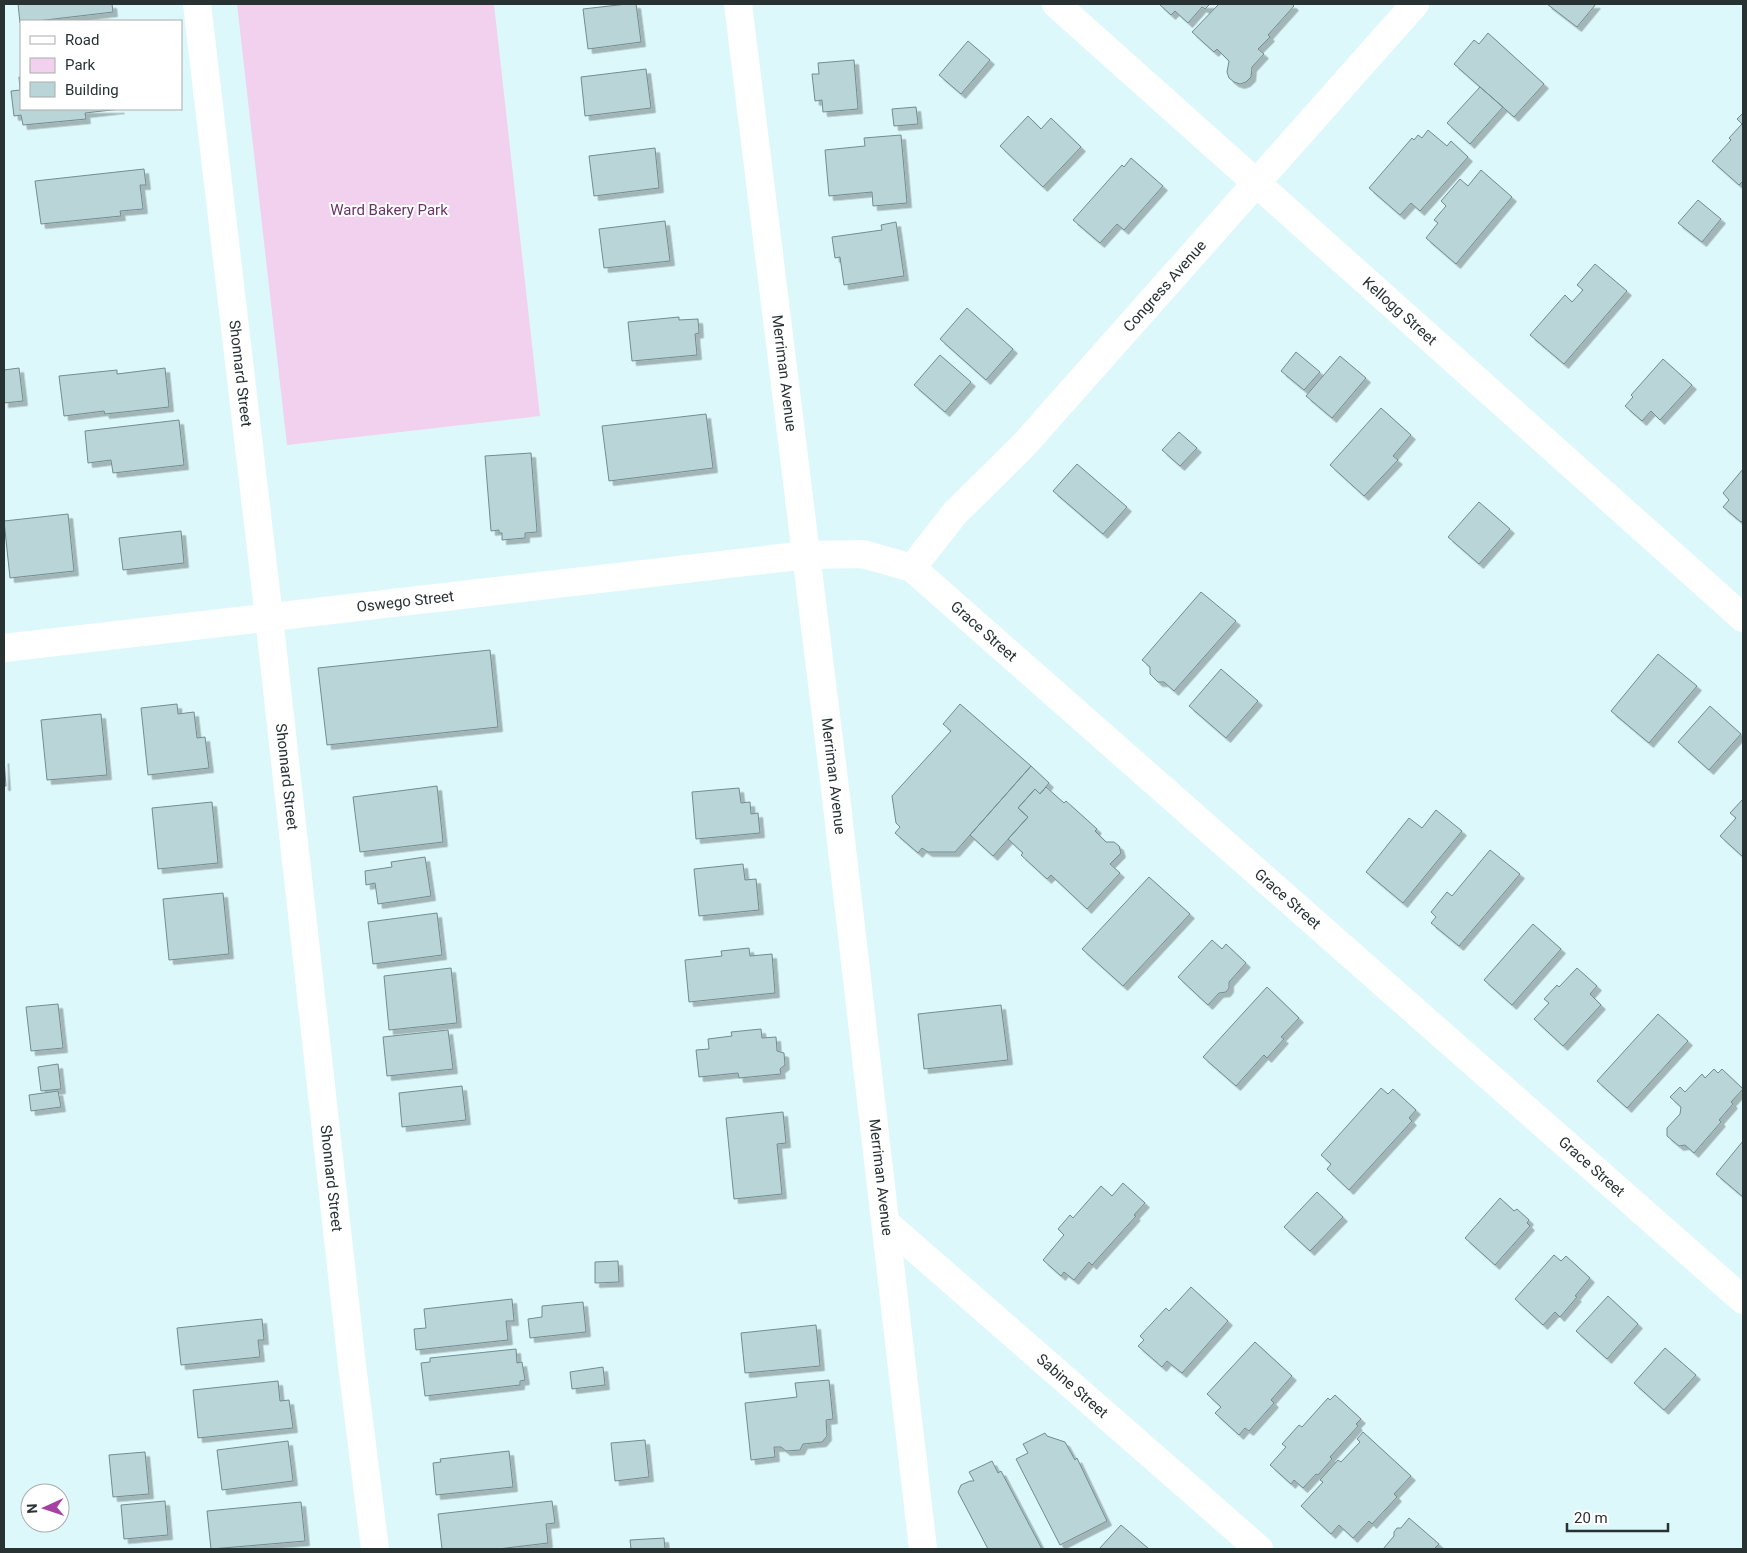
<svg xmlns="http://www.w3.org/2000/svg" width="1747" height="1553" viewBox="0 0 1747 1553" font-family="Roboto,sans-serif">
  <defs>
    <filter id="shadow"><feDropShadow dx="4.5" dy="4.5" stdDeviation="0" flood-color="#0004"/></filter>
  </defs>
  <rect width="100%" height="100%" fill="#ddf8fa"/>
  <path fill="#f2d1ef" d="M 237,4 L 494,4 L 540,416 L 287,445 Z"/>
  <path fill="#bad5d7" stroke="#738c8f" filter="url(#shadow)" d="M 18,4 L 112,4 L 113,12 L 37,21 L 21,21 L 20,23 Z
    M 627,4 L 636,4 L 641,42 L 588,49 L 583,9 Z
    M 1159,4 L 1210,4 L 1205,9 L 1202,7 L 1188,23 L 1175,11 L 1171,15 Z
    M 1219,4 L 1292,4 L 1294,6 L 1268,35 L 1270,37 L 1258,49 L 1264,54 L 1252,67 L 1251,77 L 1246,82 L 1240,84 L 1234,82 L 1229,78 L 1227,72 L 1229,61 L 1217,49 L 1214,52 L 1192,32 Z
    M 1547,4 L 1596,4 L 1577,27 Z
    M 1488,33 L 1544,84 L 1514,117 L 1454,64 L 1474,40 L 1479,44 Z
    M 968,41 L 990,60 L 961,94 L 939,75 Z
    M 854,60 L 858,109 L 823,112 L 822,100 L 815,101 L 812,74 L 819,74 L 818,63 Z
    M 646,69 L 651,108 L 585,116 L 581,77 Z
    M 19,77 L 21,77 L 21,109 L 120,109 L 85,113 L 86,119 L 23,125 L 21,115 L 14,116 L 11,91 L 20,90 Z
    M 1480,87 L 1503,107 L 1470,144 L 1447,123 Z
    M 916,107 L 918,124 L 894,126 L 892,109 Z
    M 1743,113 L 1743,181 L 1739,185 L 1712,161 L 1731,140 L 1729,138 L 1742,124 L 1737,119 Z
    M 1028,116 L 1041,129 L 1051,118 L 1081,147 L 1043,187 L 1000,146 Z
    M 1428,130 L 1447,146 L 1451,141 L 1468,157 L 1420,211 L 1411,203 L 1400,215 L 1369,188 L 1412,138 L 1414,140 L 1418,135 L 1422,138 Z
    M 901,135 L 907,203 L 873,206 L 872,192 L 829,196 L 825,150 L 865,146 L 864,138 Z
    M 655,148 L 659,188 L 594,196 L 589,156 Z
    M 1131,158 L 1163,186 L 1124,230 L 1117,224 L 1100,243 L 1073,220 L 1122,165 L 1124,167 Z
    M 144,169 L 146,185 L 140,185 L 143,209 L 120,211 L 121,216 L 41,224 L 35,181 Z
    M 1481,170 L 1512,197 L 1456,264 L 1426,238 L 1438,223 L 1434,220 L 1446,206 L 1441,201 L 1460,179 L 1468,186 Z
    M 1698,200 L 1721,219 L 1702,242 L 1678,223 Z
    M 665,221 L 670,261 L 604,268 L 599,229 Z
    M 896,222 L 904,276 L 844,285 L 840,257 L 835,258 L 832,237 L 882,230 L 881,225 Z
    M 1595,264 L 1627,291 L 1564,364 L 1530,335 L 1565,295 L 1572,302 L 1583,290 L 1577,285 Z
    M 967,308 L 1013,349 L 986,380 L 940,339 Z
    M 679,317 L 679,320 L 698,319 L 699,333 L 695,334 L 697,355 L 632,361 L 628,322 Z
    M 1296,352 L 1320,372 L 1304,390 L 1281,371 Z
    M 940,355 L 971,382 L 945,412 L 914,385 Z
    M 1340,356 L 1366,378 L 1332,418 L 1306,396 Z
    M 1663,359 L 1692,385 L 1660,420 L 1651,411 L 1642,421 L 1625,406 L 1633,397 L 1631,395 Z
    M 19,368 L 23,401 L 4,403 L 4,370 Z
    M 165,368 L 169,407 L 105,414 L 104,411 L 64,416 L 59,376 L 117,370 L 117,374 Z
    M 1381,408 L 1411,435 L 1393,456 L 1398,460 L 1364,496 L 1330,465 Z
    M 706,414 L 713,468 L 609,481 L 602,426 Z
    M 179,420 L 184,465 L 113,473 L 111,460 L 88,463 L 85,431 Z
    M 1179,432 L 1197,448 L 1180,466 L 1162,450 Z
    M 531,453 L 537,532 L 525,533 L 525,538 L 502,540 L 502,533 L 499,533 L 499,530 L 491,531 L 485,456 Z
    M 1077,464 L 1127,507 L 1103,534 L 1053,491 Z
    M 1743,469 L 1743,520 L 1741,522 L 1723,507 L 1729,500 L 1723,493 Z
    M 1479,502 L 1510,529 L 1479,564 L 1448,537 Z
    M 68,514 L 74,571 L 10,578 L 4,521 Z
    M 181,531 L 184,563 L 123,570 L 119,538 Z
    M 1201,592 L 1236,621 L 1174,691 L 1164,682 L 1158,682 L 1150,674 L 1150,667 L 1142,660 Z
    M 490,650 L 498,727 L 327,745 L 318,668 Z
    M 1658,654 L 1697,686 L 1649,743 L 1611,711 Z
    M 1221,669 L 1258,701 L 1226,738 L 1189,706 Z
    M 177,704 L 178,714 L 194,712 L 197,738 L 205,737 L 209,768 L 148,775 L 141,708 Z
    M 960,704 L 1031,766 L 955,852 L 928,852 L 922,848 L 918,853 L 895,833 L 900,827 L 896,823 L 892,796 L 951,731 L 943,724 Z
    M 1710,706 L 1741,734 L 1709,770 L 1678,742 Z
    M 101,714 L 107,775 L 47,780 L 41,720 Z
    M 4,759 L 6,786 L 4,786 Z
    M 1031,766 L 1049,783 L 1040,794 L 1035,789 L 1018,808 L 1028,817 L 993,856 L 970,835 Z
    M 437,786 L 443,842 L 360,852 L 353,797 Z
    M 1046,787 L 1064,803 L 1066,801 L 1097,829 L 1095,831 L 1106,842 L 1114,842 L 1119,846 L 1121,853 L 1110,864 L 1120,873 L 1087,909 L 1051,875 L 1047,879 L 1021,855 L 1023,853 L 1008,839 L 1028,817 L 1018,808 L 1035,789 L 1040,794 Z
    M 739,788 L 741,803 L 750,802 L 751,814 L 758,813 L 760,833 L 696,839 L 692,792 Z
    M 1743,799 L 1743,857 L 1720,836 L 1736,818 L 1730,813 Z
    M 212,802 L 218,863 L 158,869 L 152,808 Z
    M 1436,810 L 1462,831 L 1403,903 L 1366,872 L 1409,818 L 1422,828 Z
    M 1490,850 L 1520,874 L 1459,946 L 1431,923 L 1436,917 L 1431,912 L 1447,892 L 1452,896 Z
    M 425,857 L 431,896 L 378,904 L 375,883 L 366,885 L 365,871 L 392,867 L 391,862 Z
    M 743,864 L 745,880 L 756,879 L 759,910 L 699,916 L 694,869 Z
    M 1149,877 L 1190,914 L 1123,986 L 1082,949 Z
    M 223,893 L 229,954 L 169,960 L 163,899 Z
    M 437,913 L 442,955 L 373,964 L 368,922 Z
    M 1533,924 L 1561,949 L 1512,1005 L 1484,980 Z
    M 1212,940 L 1222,949 L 1226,944 L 1246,963 L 1229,982 L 1229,988 L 1226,992 L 1219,993 L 1208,1005 L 1178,977 Z
    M 749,948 L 750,956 L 772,954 L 775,993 L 689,1002 L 685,960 L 722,956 L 721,951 Z
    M 451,968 L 457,1023 L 389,1030 L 384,976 Z
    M 1577,968 L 1597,986 L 1590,994 L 1601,1005 L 1563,1046 L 1534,1019 L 1549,1003 L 1544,999 L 1557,985 L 1559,987 Z
    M 1267,987 L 1299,1018 L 1281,1037 L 1284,1039 L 1267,1058 L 1264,1055 L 1236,1086 L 1203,1057 Z
    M 58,1004 L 63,1048 L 31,1051 L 26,1007 Z
    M 1001,1005 L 1008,1060 L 924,1069 L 918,1014 Z
    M 1658,1014 L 1688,1041 L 1627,1108 L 1597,1081 Z
    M 761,1029 L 762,1038 L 776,1037 L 777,1051 L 784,1053 L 785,1065 L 780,1069 L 781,1074 L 739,1078 L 738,1073 L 699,1077 L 696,1050 L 709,1049 L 708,1039 L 732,1036 L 731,1032 Z
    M 448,1030 L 453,1069 L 387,1076 L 383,1037 Z
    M 58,1064 L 61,1089 L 41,1091 L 38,1067 Z
    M 1714,1069 L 1718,1073 L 1722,1069 L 1743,1089 L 1731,1102 L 1733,1104 L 1719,1120 L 1721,1122 L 1694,1153 L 1685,1145 L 1679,1146 L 1667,1136 L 1667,1128 L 1680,1114 L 1681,1107 L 1670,1097 L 1680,1087 L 1685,1092 L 1702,1074 L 1705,1078 Z
    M 462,1086 L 466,1120 L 402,1127 L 399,1093 Z
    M 1381,1088 L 1388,1094 L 1393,1089 L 1416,1110 L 1409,1118 L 1412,1121 L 1349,1190 L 1327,1169 L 1331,1164 L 1321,1155 Z
    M 58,1091 L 61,1107 L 31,1111 L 29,1095 Z
    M 783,1112 L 786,1143 L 777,1144 L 782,1194 L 734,1199 L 726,1118 Z
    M 1743,1141 L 1743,1197 L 1716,1174 Z
    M 1123,1183 L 1145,1203 L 1134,1215 L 1136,1216 L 1092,1265 L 1089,1262 L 1074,1280 L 1064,1272 L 1061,1276 L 1043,1260 L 1064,1235 L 1058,1229 L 1070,1215 L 1073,1218 L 1101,1186 L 1112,1196 Z
    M 1317,1192 L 1343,1217 L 1310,1251 L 1284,1227 Z
    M 1500,1198 L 1514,1211 L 1517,1209 L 1529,1220 L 1527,1223 L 1530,1226 L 1495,1265 L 1465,1238 Z
    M 1554,1255 L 1561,1261 L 1566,1256 L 1590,1278 L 1575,1296 L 1577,1297 L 1560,1317 L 1555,1312 L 1543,1325 L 1515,1299 Z
    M 618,1261 L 619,1282 L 595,1283 L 595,1262 Z
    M 1191,1287 L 1228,1321 L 1182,1373 L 1167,1361 L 1162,1367 L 1138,1346 L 1144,1340 L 1140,1336 L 1166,1308 L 1169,1311 Z
    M 1608,1296 L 1638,1324 L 1607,1359 L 1576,1331 Z
    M 512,1299 L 514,1321 L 506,1321 L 508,1340 L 416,1350 L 414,1329 L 426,1328 L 424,1309 Z
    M 583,1302 L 586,1332 L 530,1338 L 528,1319 L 542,1317 L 542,1306 Z
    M 262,1319 L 264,1340 L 258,1340 L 260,1357 L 181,1365 L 177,1328 Z
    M 816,1325 L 820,1366 L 745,1373 L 741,1333 Z
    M 1255,1342 L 1292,1376 L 1271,1400 L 1274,1403 L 1249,1431 L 1245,1428 L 1239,1435 L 1215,1413 L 1221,1407 L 1207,1394 Z
    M 1665,1348 L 1696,1375 L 1664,1410 L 1634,1383 Z
    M 516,1349 L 517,1363 L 522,1362 L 525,1380 L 520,1381 L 520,1385 L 425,1396 L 421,1363 L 430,1362 L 430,1358 Z
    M 603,1367 L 605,1385 L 572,1389 L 570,1372 Z
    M 829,1380 L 833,1419 L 826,1420 L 827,1436 L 822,1442 L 803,1444 L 800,1450 L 786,1451 L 781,1447 L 774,1447 L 775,1457 L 751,1460 L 745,1403 L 797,1397 L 795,1383 Z
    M 278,1381 L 280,1401 L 289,1400 L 293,1428 L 198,1438 L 193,1390 Z
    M 1335,1395 L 1361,1419 L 1356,1424 L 1358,1426 L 1330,1457 L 1332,1459 L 1318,1475 L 1316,1474 L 1303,1488 L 1294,1480 L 1291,1484 L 1270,1465 L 1286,1447 L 1282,1444 L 1299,1425 L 1302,1427 L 1328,1398 L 1330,1400 Z
    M 1363,1432 L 1411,1476 L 1394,1494 L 1397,1497 L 1372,1524 L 1369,1521 L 1353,1538 L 1339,1525 L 1331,1534 L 1301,1506 L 1323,1482 L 1320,1480 L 1338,1460 L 1341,1462 L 1360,1442 L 1357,1439 Z
    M 1045,1433 L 1047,1436 L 1065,1442 L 1075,1460 L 1077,1458 L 1107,1521 L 1060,1545 L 1016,1459 L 1028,1453 L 1023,1444 Z
    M 645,1440 L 649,1477 L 615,1481 L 611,1443 Z
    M 288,1441 L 293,1481 L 222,1490 L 217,1450 Z
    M 509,1451 L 513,1487 L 436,1495 L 433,1463 L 441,1462 L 440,1459 Z
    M 145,1452 L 149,1494 L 113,1497 L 109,1455 Z
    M 992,1461 L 998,1473 L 1001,1471 L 1042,1549 L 988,1549 L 958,1492 L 961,1485 L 970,1481 L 974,1481 L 969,1472 Z
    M 165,1501 L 168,1535 L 124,1539 L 121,1505 Z
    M 552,1501 L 555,1523 L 546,1524 L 548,1543 L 498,1549 L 442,1549 L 438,1514 Z
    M 301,1502 L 305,1541 L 211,1549 L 207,1511 Z
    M 1409,1518 L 1439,1544 L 1434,1549 L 1383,1549 L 1394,1536 L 1394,1532 L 1397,1528 L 1401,1528 Z
    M 1121,1525 L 1149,1549 L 1099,1549 Z
    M 664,1538 L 665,1549 L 631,1549 L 630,1540 Z"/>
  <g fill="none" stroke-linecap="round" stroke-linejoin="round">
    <g stroke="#fff" stroke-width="28">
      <path id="s1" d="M 738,4 C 803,518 866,1034 923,1549"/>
      <path id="s2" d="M 1056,4 L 1743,618"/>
      <path id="s3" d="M 912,568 L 955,513 L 1023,446 L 1415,4"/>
      <path id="s4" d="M 4,648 L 807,555 L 863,554 L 912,568 L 1743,1300"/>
      <path id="s5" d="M 887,1224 L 1259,1549"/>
    </g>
    <path stroke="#fff" stroke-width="28" id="s6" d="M 197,4 L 269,617 L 352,1365 L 375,1549"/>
  </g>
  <g text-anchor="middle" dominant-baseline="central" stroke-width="4" stroke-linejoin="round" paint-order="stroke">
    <g font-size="15" fill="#6c326a" stroke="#fff">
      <text x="389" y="210">Ward Bakery Park</text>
    </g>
    <g font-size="15" fill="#283233" stroke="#fff">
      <text stroke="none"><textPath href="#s3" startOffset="379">Congress Avenue</textPath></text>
      <text stroke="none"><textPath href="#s2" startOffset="461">Kellogg Street</textPath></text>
      <text stroke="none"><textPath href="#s6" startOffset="372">Shonnard Street</textPath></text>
      <text stroke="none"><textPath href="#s1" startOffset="372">Merriman Avenue</textPath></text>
      <text stroke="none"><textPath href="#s4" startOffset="404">Oswego Street</textPath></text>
      <text stroke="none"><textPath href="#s4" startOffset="1011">Grace Street</textPath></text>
      <text stroke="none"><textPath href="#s6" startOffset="778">Shonnard Street</textPath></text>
      <text stroke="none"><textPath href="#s1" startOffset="778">Merriman Avenue</textPath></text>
      <text stroke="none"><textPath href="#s4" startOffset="1416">Grace Street</textPath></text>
      <text stroke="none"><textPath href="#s4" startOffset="1821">Grace Street</textPath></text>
      <text stroke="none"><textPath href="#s1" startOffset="1182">Merriman Avenue</textPath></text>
      <text stroke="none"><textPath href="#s6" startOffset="1182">Shonnard Street</textPath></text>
      <text stroke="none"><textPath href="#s5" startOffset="246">Sabine Street</textPath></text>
    </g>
  </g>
  <rect width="1747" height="1553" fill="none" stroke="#283233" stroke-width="10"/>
  <rect x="20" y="20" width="162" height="90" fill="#ffffff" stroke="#a9adad"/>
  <rect x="30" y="36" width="25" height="8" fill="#ffffff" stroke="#a9adad"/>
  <text x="65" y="45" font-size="15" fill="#283233">Road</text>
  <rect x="30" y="58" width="25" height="15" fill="#f2d1ef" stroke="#a9adad"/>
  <text x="65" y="70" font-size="15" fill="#283233">Park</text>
  <rect x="30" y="82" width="25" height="15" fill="#bad5d7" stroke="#a9adad"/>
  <text x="65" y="95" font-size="15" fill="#283233">Building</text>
  <g transform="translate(45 1508) rotate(267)"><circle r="24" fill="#ffffff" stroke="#a9adad"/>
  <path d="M0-4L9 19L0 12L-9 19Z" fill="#a740a3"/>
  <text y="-8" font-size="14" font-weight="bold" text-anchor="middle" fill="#283233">N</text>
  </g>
  <path d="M1567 1523v8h101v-8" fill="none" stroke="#283233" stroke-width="2.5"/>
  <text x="1574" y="1523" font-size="15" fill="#283233" stroke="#ffffff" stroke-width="4" paint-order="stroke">20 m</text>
</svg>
